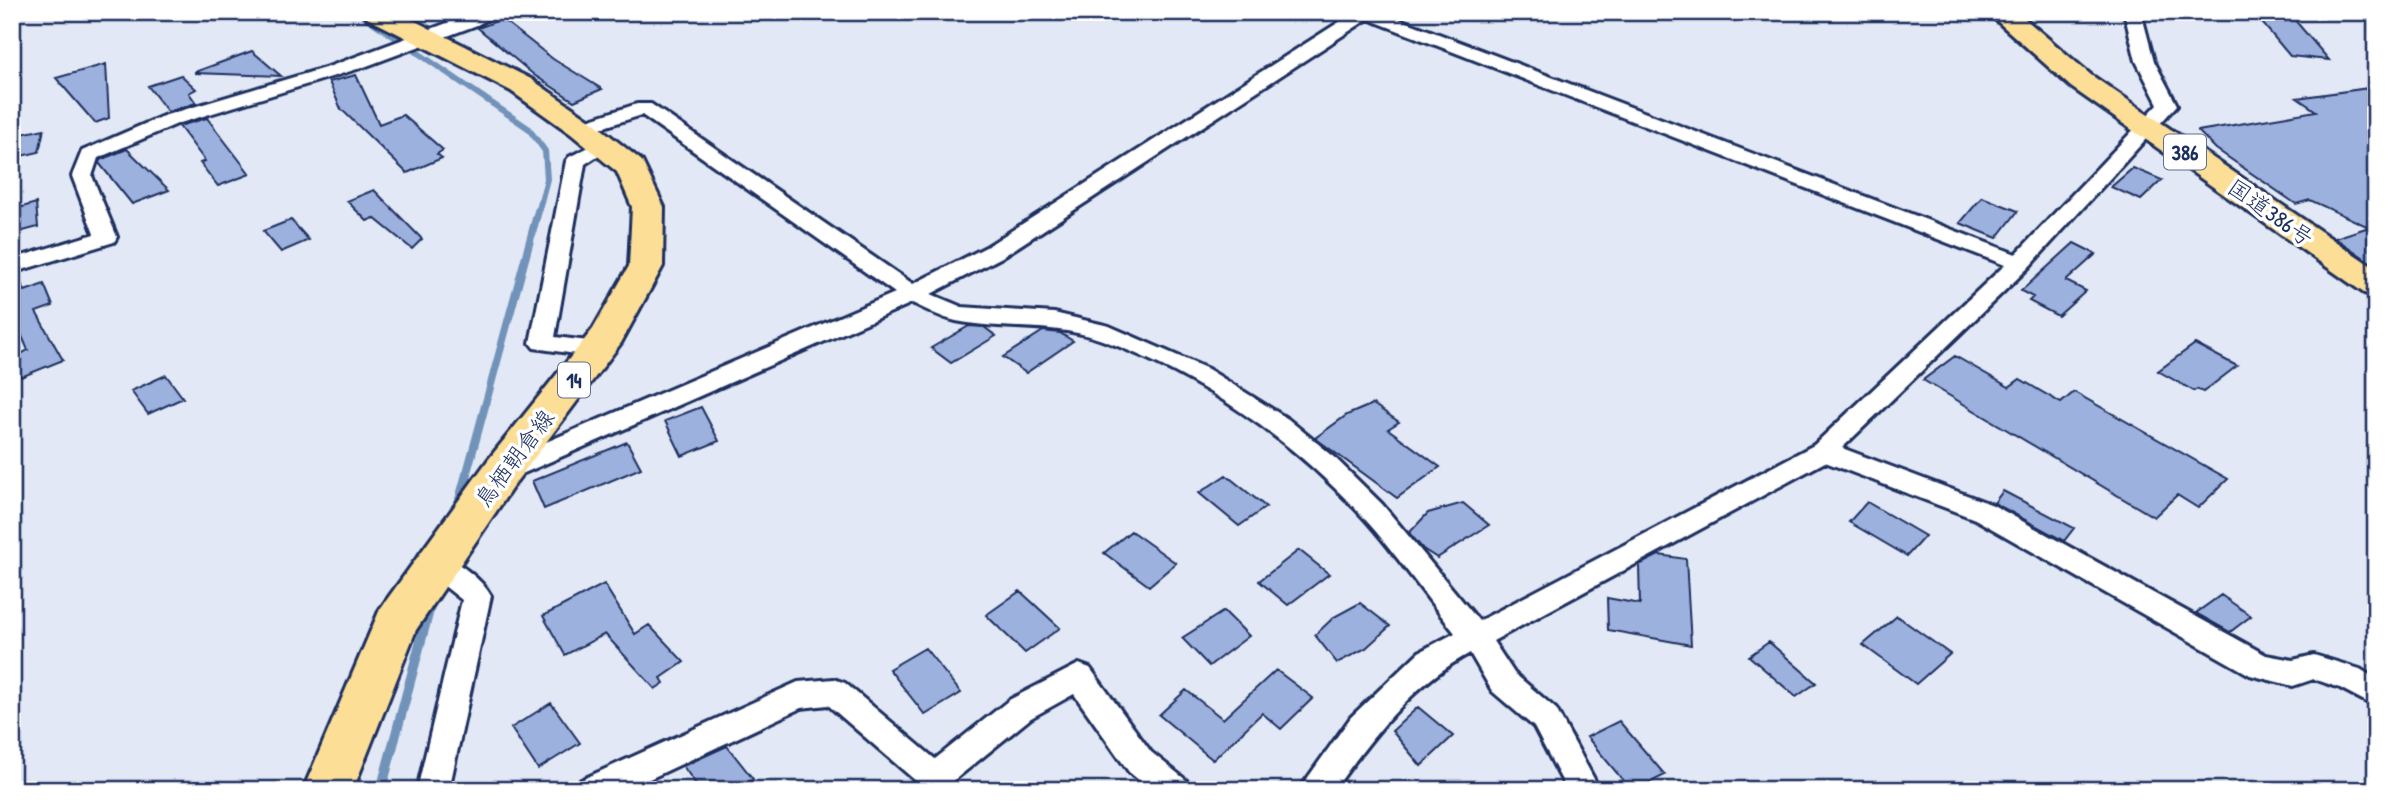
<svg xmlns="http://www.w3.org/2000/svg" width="2388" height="802" viewBox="0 0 2388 802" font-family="'Patrick Hand','Klee One',sans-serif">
  <rect width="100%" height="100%" fill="#e2e8f5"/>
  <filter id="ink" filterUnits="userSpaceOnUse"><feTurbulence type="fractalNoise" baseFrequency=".0143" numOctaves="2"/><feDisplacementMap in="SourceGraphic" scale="14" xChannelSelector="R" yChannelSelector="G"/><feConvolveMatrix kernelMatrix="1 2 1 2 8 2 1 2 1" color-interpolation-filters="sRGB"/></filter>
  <g filter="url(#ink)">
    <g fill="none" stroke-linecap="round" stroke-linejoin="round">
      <path stroke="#7293b9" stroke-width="6" d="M 358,12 L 528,128 L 545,151 L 547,179 L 538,213"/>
      <path stroke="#7293b9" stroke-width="8" d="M 466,476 L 538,211"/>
      <path stroke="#7293b9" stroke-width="10" d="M 458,507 L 467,474
        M 381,790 L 431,603"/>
    </g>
    <path fill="#9db1df" stroke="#1b2f5e" stroke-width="2" d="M 2253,12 L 2288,12 L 2329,60 L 2290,56 Z
      M 502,19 L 553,59 L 602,89 L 574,101 L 534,75 L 478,28 Z
      M 252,51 L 281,76 L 195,73 L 195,72 Z
      M 106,64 L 109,118 L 95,123 L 56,78 Z
      M 181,75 L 196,89 L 189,93 L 196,103 L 168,112 L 148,86 Z
      M 356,75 L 379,124 L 403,115 L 443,150 L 437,154 L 442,158 L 407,173 L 341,109 L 329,82 Z
      M 2376,87 L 2376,266 L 2335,238 L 2369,227 L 2310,200 L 2296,204 L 2216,149 L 2198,131 L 2316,111 L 2297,98 Z
      M 207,118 L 250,174 L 218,186 L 200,163 L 205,161 L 179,126 Z
      M 44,129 L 39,152 L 12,158 L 12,136 Z
      M 127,149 L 169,190 L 132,204 L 99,163 L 100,160 Z
      M 2133,168 L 2162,180 L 2141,200 L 2111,187 Z
      M 374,190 L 422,239 L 412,249 L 374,218 L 367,221 L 347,201 Z
      M 1982,197 L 2018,211 L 1997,238 L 1960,223 Z
      M 36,203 L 38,227 L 12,234 L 12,210 Z
      M 291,220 L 309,240 L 281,252 L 263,231 Z
      M 2074,243 L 2096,254 L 2066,281 L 2086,291 L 2058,316 L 2029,301 L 2033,297 L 2021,291 Z
      M 16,274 L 25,291 L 44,284 L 53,306 L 36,312 L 63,360 L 21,377 L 12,359 L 28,350 L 15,320 L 12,321 L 12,275 Z
      M 969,326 L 984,327 L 996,336 L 951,363 L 931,348 Z
      M 1043,331 L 1060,333 L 1073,341 L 1026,373 L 1003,357 Z
      M 2195,344 L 2237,366 L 2203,392 L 2197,389 L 2194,391 L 2158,371 Z
      M 1955,356 L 2009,387 L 2020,379 L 2061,403 L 2074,392 L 2228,479 L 2198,508 L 2177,495 L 2154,517 L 1923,380 Z
      M 166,375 L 183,398 L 148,414 L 131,391 Z
      M 1373,404 L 1399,422 L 1388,429 L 1440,467 L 1397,498 L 1315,438 L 1347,415 Z
      M 701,407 L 719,441 L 682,456 L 665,421 Z
      M 627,442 L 641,468 L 544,509 L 532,481 Z
      M 1226,475 L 1266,507 L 1239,526 L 1199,493 Z
      M 2003,491 L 2074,528 L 2064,541 L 1994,503 Z
      M 1867,502 L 1925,536 L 1907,556 L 1849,522 Z
      M 1463,503 L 1489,525 L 1437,558 L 1423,549 L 1409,533 L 1428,513 Z
      M 1131,531 L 1176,563 L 1149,586 L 1104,553 Z
      M 1299,550 L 1329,574 L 1288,605 L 1259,581 Z
      M 1659,555 L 1686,559 L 1691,645 L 1608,630 L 1607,598 L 1640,604 L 1639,565 Z
      M 604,584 L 635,634 L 649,625 L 684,662 L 661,678 L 664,683 L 655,689 L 605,634 L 565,655 L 543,616 Z
      M 1020,591 L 1060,628 L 1025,653 L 986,615 Z
      M 2221,595 L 2251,616 L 2230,632 L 2196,613 Z
      M 1360,603 L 1390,626 L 1366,648 L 1337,663 L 1315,635 L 1334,617 Z
      M 1224,611 L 1249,636 L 1209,666 L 1182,638 Z
      M 1897,616 L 1950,654 L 1916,684 L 1863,645 Z
      M 1769,642 L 1816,683 L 1796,697 L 1749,656 Z
      M 925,648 L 961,693 L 925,715 L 889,669 Z
      M 1276,670 L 1313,698 L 1281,729 L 1262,713 L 1213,760 L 1159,715 L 1186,690 L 1223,719 Z
      M 551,703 L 580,743 L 538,769 L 511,728 Z
      M 1418,707 L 1453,736 L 1421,766 L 1392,731 Z
      M 1619,721 L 1665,775 L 1635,790 L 1631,790 L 1587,737 Z
      M 727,746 L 753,779 L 738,790 L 700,790 L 683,766 Z"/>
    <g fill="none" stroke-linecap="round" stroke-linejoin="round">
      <defs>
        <path id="street" d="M 477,12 L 501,12 L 477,25 L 364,67 L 177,124 L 98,158 L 92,176 L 117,237 L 114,242 L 12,273 L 12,259 L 94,234 L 72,176 L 82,151 L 163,116 L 328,67 Z
          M 1355,12 L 1381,12 L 2016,254 L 2158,104 L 2136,61 L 2124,12 L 2141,12 L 2154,61 L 2177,105 L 2028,268 L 1842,448 L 1993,505 L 2266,655 L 2293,660 L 2314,655 L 2360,669 L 2376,679 L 2376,707 L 2340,688 L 2314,679 L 2293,686 L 2250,675 L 1975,519 L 1825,462 L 1493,641 L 1514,673 L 1556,709 L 1600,790 L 1567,790 L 1534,727 L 1492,691 L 1470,653 C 1411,685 1372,737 1334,790 L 1299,790 L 1351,717 L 1419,652 L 1455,633 C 1424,595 1396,553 1363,517 C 1291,439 1202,377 1102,340 C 1054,322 1005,331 956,321 C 941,318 926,309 912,303 L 515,477 L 506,479 L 497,477 L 493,470 L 497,463 L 895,293 L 642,115 L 582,134 L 575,132 L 572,128 L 575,124 L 637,104 L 651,104 L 913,284 L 986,247 ZM 1368,19 L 2005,265 L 1814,445 L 1479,621 L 1382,504 L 1333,456 L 1288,419 L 1208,369 L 1109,326 L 1054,313 L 962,307 L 931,294 L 1002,257 Z
          M 603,140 L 613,146 L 585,164 L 555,337 L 605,343 L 609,349 L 605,355 L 597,357 L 534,348 L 530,343 L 566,161 L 569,157 Z
          M 438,554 C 456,560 482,579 491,596 L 449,790 L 417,790 L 462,600 L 428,573 L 424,565 L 428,557 Z
          M 1079,664 L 1090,668 L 1151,752 L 1186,780 L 1191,790 L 1151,790 L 1129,772 L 1074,694 L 1031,718 L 942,790 L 924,788 L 828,705 L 801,708 L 626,790 L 576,790 L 581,780 L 798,682 L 834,679 L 845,683 L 935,759 L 1009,700 Z"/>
        <path id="primary" d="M 363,12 L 397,12 L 531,79 L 593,122 L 642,161 L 664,207 L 663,266 L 621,343 L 516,482 L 416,630 L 353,790 L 303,790 L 380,609 L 488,460 L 593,329 L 629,266 L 632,207 L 617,172 L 571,134 L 511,91 L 367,18 Z"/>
        <path id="highway" d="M 1987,12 L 2017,12 L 2091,75 L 2376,269 L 2376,296 L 2364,293 L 2071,87 Z"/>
      </defs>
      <use href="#street" stroke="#1b2f5e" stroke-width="6"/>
      <use href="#primary" stroke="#1b2f5e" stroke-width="6"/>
      <use href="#highway" stroke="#1b2f5e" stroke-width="6"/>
      <use href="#street" fill="#fff" fill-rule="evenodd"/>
      <use href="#primary" fill="#fcde96" fill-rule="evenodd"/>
      <use href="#highway" fill="#fcde96" fill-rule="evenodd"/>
    </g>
  </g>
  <g text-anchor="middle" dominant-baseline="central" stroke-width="7" stroke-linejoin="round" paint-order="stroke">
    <g fill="#fff" stroke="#5f6d8e" stroke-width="2">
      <rect x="2164" y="134.5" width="42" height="35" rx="5"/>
      <rect x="558" y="362.5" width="32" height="35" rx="5"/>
    </g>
    <g font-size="21" font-weight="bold" fill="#1b2f5e">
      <text x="2185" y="152">386</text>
      <text x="574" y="380">14</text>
    </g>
    <g font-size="23" fill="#1b2f5e" stroke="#fff">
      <text transform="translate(2271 212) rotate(35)">国道386号</text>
      <text transform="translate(514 458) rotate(-53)">鳥栖朝倉線</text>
    </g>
  </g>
  <rect width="2388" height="802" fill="none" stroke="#fff" stroke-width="42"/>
  <rect x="21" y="21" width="2346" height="760" fill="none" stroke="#1b2f5e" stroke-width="2.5" filter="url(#ink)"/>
</svg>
